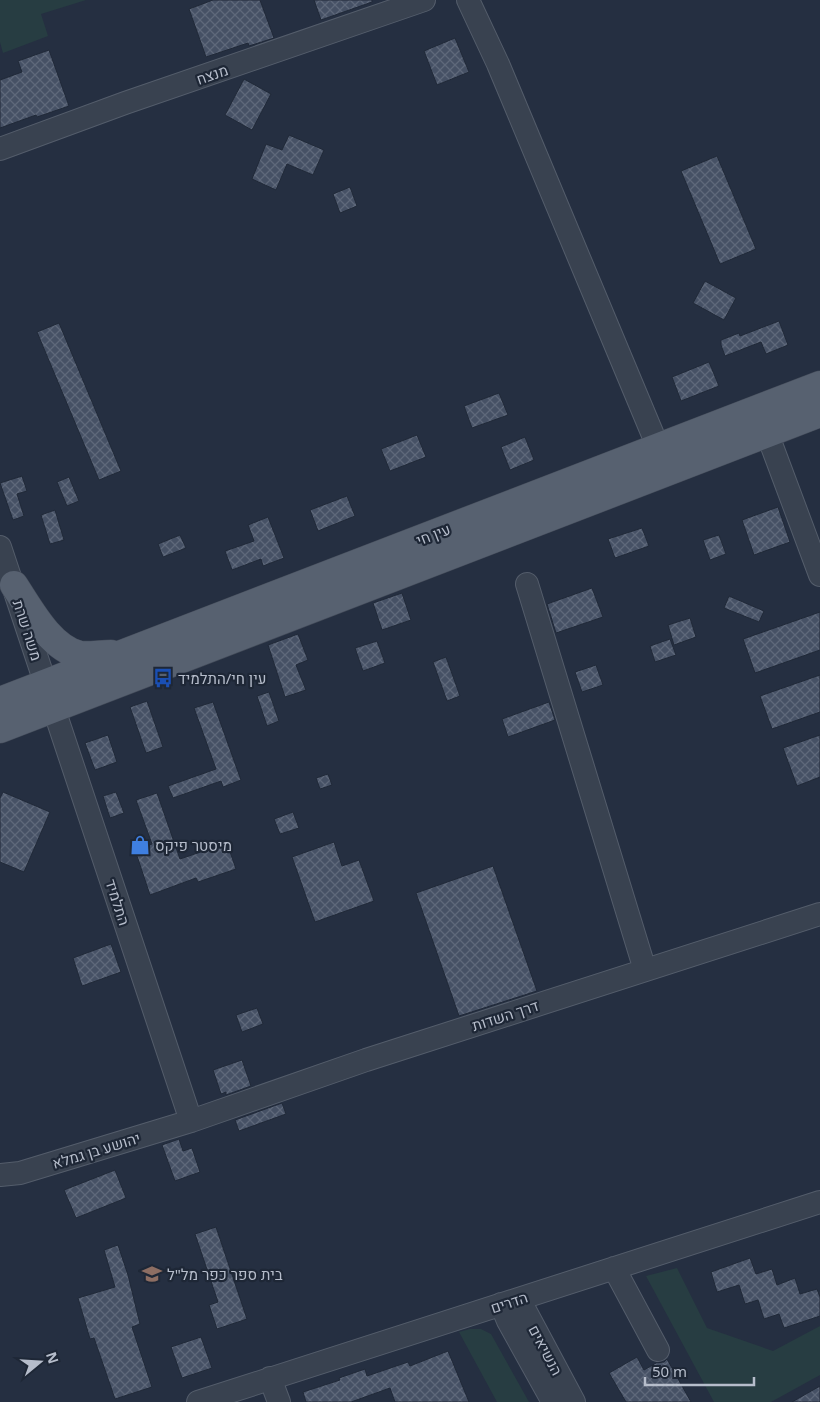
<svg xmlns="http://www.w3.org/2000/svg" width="820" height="1402" viewBox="0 0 820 1402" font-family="'Noto Sans',Heebo,sans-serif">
  <defs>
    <pattern id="building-cross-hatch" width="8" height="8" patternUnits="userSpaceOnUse" patternTransform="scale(1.25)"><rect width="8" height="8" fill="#465165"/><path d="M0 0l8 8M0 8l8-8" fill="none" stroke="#5e687a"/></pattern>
  </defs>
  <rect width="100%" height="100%" fill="#252f41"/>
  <path fill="#273d42" d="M 0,0 L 86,0 L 41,14 L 48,36 L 3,53 L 0,42 Z
    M 677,1268 L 707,1328 L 773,1351 L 820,1326 L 820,1375 L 771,1402 L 714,1402 L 646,1276 Z
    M 470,1329 L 481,1329 L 491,1334 L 529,1402 L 497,1402 L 459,1332 Z"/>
  <path fill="url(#building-cross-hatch)" stroke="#202938" d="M 213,0 L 260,0 L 274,38 L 249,46 L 248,43 L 206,57 L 189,9 Z
    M 314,0 L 372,0 L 372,2 L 321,20 Z
    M 455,38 L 469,72 L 437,85 L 424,51 Z
    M 49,50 L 69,106 L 37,117 L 36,115 L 0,128 L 0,80 L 22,72 L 18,61 Z
    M 244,79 L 271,94 L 252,130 L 225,115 Z
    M 289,135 L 324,150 L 313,175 L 287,164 L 276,190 L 252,179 L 266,144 L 282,150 Z
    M 717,156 L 756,249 L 720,264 L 681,171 Z
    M 350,187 L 357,206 L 340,213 L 333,194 Z
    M 705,281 L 736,298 L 724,320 L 693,303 Z
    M 779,321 L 788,345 L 766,354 L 761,342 L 725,356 L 721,345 L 721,340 L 739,333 L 740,336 Z
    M 59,323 L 121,471 L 99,480 L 37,332 Z
    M 709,362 L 719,386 L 681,401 L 672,377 Z
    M 499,393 L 508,415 L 472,428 L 464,406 Z
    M 417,435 L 426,457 L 390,471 L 381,449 Z
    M 525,437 L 534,460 L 510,470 L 501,447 Z
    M 22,476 L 27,491 L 17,494 L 24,516 L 13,520 L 0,483 Z
    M 69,477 L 79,501 L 67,506 L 57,482 Z
    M 347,496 L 355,516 L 318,531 L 310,510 Z
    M 778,507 L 790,542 L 754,555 L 742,520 Z
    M 55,510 L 64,540 L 50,544 L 41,515 Z
    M 268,517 L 284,558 L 263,566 L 261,559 L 232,570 L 225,551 L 254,541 L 248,525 Z
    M 642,528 L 649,546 L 615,558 L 608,539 Z
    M 180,535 L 186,548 L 163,557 L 158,544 Z
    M 719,535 L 726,554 L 710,560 L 703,540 Z
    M 592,588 L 603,617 L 556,633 L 547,604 Z
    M 402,593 L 411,620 L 382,630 L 373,603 Z
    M 729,596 L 764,611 L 759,622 L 724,608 Z
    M 820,612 L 820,650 L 755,673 L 743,639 Z
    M 690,618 L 696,637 L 674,645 L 668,625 Z
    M 298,634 L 308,660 L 296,665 L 306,690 L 285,697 L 268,645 Z
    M 670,639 L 676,655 L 655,662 L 650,646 Z
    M 377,641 L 385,663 L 363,671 L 355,648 Z
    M 446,657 L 460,696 L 447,701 L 433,662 Z
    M 596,665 L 603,685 L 582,692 L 575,672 Z
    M 820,675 L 820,712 L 772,729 L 760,696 Z
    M 269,692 L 279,721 L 267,726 L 257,696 Z
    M 147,701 L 163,747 L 146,753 L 130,707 Z
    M 213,702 L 241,780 L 223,787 L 221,781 L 173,798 L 168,786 L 216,769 L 194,708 Z
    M 549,702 L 555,720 L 508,737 L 502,719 Z
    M 108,735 L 117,762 L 95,770 L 85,743 Z
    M 820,735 L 820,777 L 797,786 L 783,748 Z
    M 328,774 L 332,785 L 320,789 L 316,778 Z
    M 3,792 L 50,812 L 24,872 L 0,862 L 0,798 Z
    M 116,792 L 124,813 L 110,818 L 103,796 Z
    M 157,793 L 180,859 L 227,843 L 236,869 L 198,882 L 196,878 L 150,895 L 135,850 L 152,844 L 136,800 Z
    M 293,812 L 299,828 L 280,834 L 274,819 Z
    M 334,842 L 342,866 L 359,860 L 374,901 L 315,922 L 292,857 Z
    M 493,866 L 537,991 L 459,1016 L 416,893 Z
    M 111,944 L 121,972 L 82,986 L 73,958 Z
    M 257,1008 L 263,1024 L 242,1032 L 236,1015 Z
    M 242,1060 L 251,1086 L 226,1095 L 226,1092 L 221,1094 L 213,1070 Z
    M 282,1103 L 286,1114 L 239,1131 L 235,1120 Z
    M 179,1139 L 183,1151 L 192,1148 L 200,1172 L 175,1181 L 162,1145 Z
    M 115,1170 L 126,1198 L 76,1218 L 64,1190 Z
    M 216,1227 L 247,1319 L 217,1329 L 209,1305 L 218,1302 L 195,1234 Z
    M 118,1245 L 128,1275 L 140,1324 L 132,1327 L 152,1387 L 115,1399 L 94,1338 L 90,1339 L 78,1298 L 115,1287 L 104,1250 Z
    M 750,1258 L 756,1274 L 772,1269 L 777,1285 L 795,1278 L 800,1294 L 817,1289 L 820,1297 L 820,1316 L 784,1328 L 779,1314 L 764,1319 L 758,1300 L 745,1304 L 739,1285 L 717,1292 L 711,1272 Z
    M 201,1337 L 212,1368 L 182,1378 L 171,1347 Z
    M 448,1351 L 469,1402 L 395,1402 L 390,1388 L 351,1402 L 306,1402 L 303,1392 L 340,1380 L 339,1378 L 365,1369 L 367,1376 L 408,1362 L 410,1366 Z
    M 637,1357 L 644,1370 L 656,1363 L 664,1362 L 667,1359 L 691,1402 L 626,1402 L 609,1373 Z
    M 820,1386 L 820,1402 L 792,1402 Z"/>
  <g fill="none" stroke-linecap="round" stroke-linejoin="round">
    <defs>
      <path id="minor" d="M 468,0 L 498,64 L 658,447
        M 0,149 L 125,103 L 424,0
        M 767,433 L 820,575
        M 0,547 L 191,1121
        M 527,584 L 645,970
        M 0,1175 L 20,1173 L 191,1121 L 366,1060 L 820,914
        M 614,1268 L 658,1350
        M 519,1299 L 574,1402
        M 501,1304 L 508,1321 L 553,1402
        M 270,1378 L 279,1402
        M 198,1402 L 820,1202"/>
      <path id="major" d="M 14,585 C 30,609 50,648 80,655 C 89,656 101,654 111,654
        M 0,701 L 820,385
        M 0,729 L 820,413"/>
    </defs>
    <use href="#minor" stroke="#545d6b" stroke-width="24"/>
    <use href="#major" stroke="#434b59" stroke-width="29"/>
    <use href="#minor" stroke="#394250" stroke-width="22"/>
    <use href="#major" stroke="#576170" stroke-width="28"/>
  </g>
  <defs>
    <symbol id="bus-bare" viewBox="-9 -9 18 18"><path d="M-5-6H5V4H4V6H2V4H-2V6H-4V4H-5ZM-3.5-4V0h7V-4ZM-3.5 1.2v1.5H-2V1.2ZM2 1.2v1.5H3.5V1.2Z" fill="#1a4fb4" stroke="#1e2736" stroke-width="2.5" paint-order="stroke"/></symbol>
    <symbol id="shop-bare" viewBox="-9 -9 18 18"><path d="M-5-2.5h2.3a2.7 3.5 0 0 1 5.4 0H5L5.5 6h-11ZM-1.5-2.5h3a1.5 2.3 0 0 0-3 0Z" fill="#3f7fe0" stroke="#1e2736" stroke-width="2.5" paint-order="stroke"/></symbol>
    <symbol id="school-bare" viewBox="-9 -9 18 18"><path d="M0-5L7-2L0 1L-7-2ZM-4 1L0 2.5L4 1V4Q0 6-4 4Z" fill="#8d6e63" stroke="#1e2736" stroke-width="2.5" paint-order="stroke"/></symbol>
  </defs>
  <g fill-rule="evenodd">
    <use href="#bus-bare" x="149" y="664" width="28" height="28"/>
    <use href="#shop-bare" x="126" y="831" width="28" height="28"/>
    <use href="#school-bare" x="138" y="1260" width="28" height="28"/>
  </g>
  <g text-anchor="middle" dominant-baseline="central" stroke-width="4.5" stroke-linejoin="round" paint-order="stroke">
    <g font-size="15" fill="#b6bdcb" stroke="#1e2736">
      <text transform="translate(212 74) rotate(-19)">מנצח</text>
      <text transform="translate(433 534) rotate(-21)">עין חי</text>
      <text transform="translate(28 630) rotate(72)">משה שרת</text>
      <text transform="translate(118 902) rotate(72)">התלמיד</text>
      <text transform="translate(505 1015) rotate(-18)">דרך השדות</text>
      <text transform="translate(96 1150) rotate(-17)">יהושע בן גמלא</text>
      <text transform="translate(509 1302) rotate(-18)">הדרים</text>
      <text transform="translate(546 1350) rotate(62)">הנשיאים</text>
    </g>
    <g font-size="15" fill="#b6bdcb" stroke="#1e2736" text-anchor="start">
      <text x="178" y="678">עין חי/התלמיד</text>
      <text x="155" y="845">מיסטר פיקס</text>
      <text x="167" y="1274">בית ספר כפר מל"ל</text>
    </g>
  </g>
  <g transform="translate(40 1362) rotate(72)" stroke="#1e2736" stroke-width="4" paint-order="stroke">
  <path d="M0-4L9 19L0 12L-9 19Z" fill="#b6bdcb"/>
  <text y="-8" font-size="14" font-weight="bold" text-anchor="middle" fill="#b6bdcb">N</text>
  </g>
  <path d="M645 1377v8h109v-8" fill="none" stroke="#b6bdcb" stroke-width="2.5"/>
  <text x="652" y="1377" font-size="15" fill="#b6bdcb" stroke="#1e2736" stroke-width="4" paint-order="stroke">50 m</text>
</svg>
